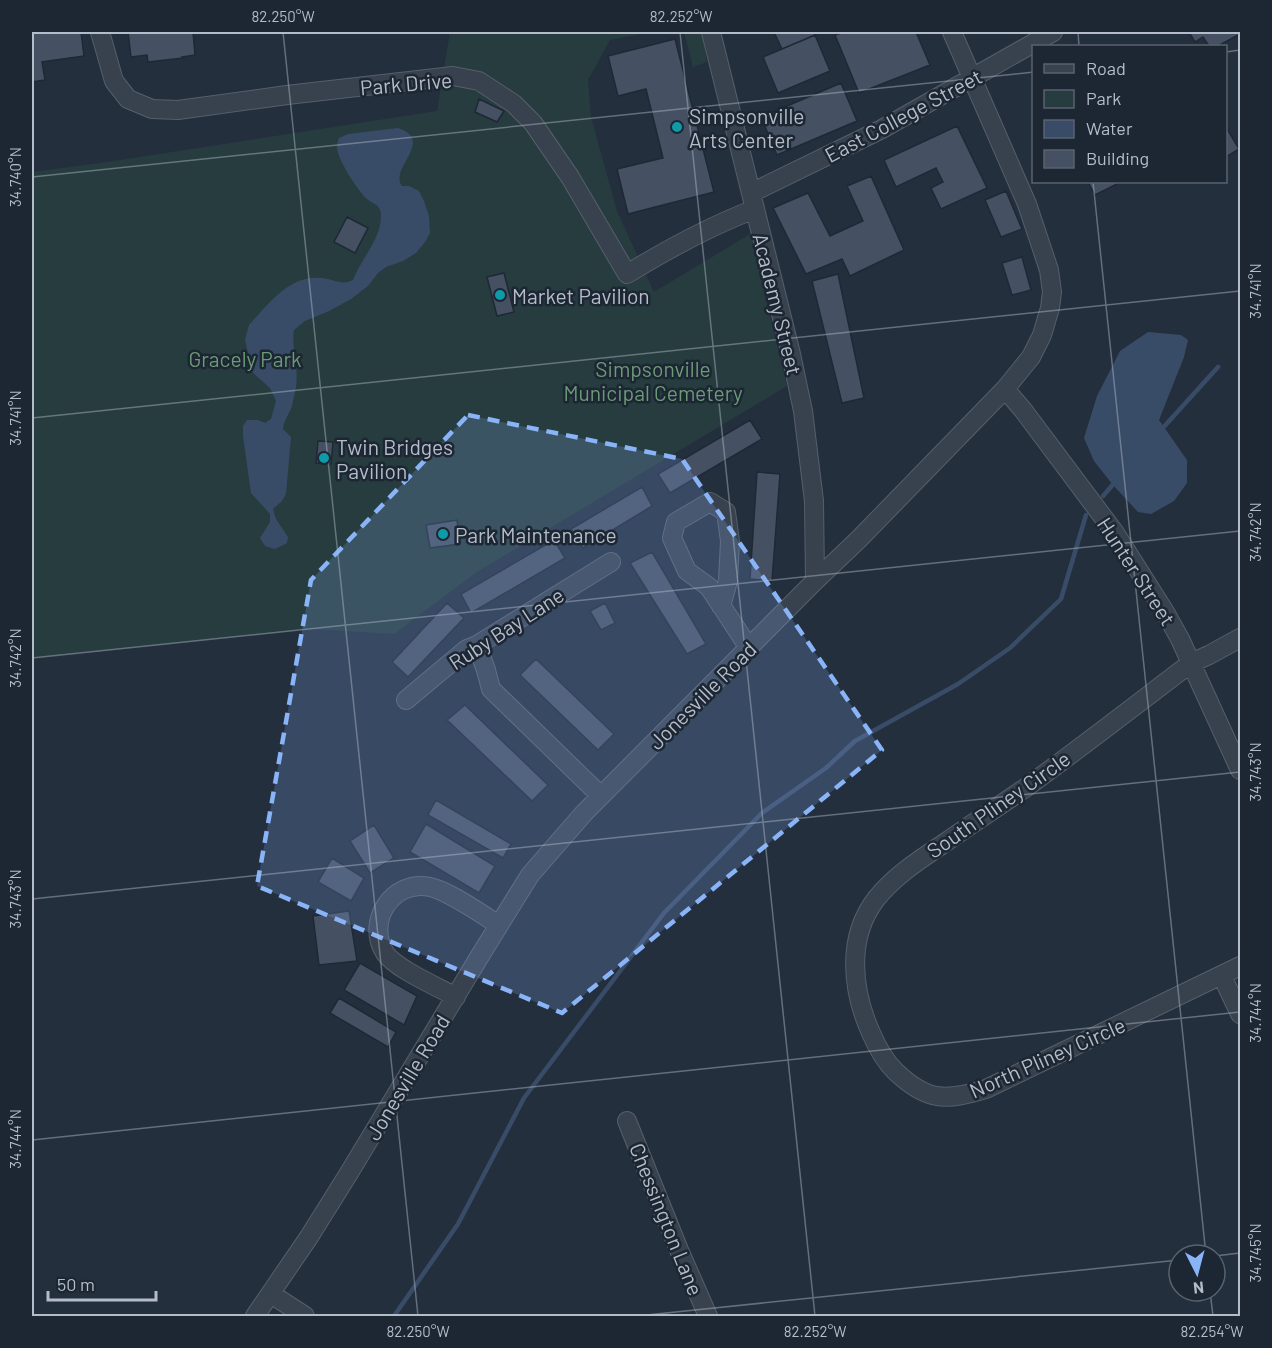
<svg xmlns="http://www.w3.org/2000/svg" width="1272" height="1348" viewBox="0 0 1272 1348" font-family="Barlow,sans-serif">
  <rect width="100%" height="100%" fill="#242f3e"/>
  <path fill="#263c3f" d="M 450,32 L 651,32 L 610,40 L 588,80 L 591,117 L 617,211 L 654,292 L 750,234 L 787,386 L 477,572 L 394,634 L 309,629 L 32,658 L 32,172 L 107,162 L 437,111 Z
    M 684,32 L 702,32 L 707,62 L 693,67 Z"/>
  <path fill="#394c67" d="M 398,128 C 436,141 388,168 402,186 L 409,186 L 419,191 L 424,201 L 429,216 L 430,233 L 425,242 L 416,253 L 403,261 L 386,267 L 378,273 L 368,286 L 351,299 L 329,311 L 305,321 L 294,330 C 291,348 299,367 296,387 C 295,393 293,400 292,406 C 289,414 284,420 283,429 L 291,437 L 286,494 L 282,501 L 273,509 L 276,519 L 288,537 L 287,543 L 275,549 L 265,546 L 260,538 L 270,522 L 270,514 L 251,493 L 243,436 L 243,426 L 247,420 L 258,420 L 265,423 L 271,419 L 276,401 L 270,388 L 251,371 L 245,339 L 249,325 C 268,304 290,274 322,278 C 333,279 343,286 353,280 C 361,259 381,239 381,216 C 381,204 374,205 367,199 C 358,191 337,159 337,147 C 337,144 338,141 339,138 L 348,134 Z
    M 1148,332 L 1181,335 L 1188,340 L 1184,357 L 1159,420 L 1187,460 L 1187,483 L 1174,501 L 1151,514 L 1138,512 L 1113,485 L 1094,461 L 1084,438 L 1097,396 L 1120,351 Z"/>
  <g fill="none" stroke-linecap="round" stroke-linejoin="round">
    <path stroke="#394c67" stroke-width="4.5" d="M 1161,430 L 1218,367
      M 1103,496 L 1116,481
      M 394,1316 L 458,1224 L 524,1098 L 664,913 L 762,813 L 826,768 L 855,741 L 958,684 L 1010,648 L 1061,599 L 1086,515"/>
  </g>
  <path fill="#455162" stroke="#1f2835" stroke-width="1.5" d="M 32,32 L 81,32 L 84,56 L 42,62 L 45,80 L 32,82 Z
    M 128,32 L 196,32 L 193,32 L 195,55 L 182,57 L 183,58 L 148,62 L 147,55 L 131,57 Z
    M 774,32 L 814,32 L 815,35 L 782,49 Z
    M 844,32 L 916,32 L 930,65 L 859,93 L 835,35 Z
    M 1189,32 L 1240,32 L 1240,34 L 1218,46 L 1209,46 L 1203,37 L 1195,42 Z
    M 815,35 L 830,71 L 778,93 L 763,57 Z
    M 675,39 L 714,192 L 628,214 L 617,169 L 663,158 L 646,89 L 618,96 L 608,56 Z
    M 841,83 L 857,121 L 777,155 L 761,117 Z
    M 479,99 L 504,111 L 497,122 L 475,112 Z
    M 957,126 L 987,188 L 941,209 L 931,188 L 943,182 L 936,168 L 896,187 L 884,160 Z
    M 1226,127 L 1239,149 L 1226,157 Z
    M 871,176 L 904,250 L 850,276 L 842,259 L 806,274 L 773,208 L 808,193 L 830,236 L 863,221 L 847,186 Z
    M 1088,182 L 1121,182 L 1095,195 Z
    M 1006,191 L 1022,229 L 1001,237 L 985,200 Z
    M 347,217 L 368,228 L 355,253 L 334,242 Z
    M 1022,257 L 1031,290 L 1012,295 L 1002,263 Z
    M 504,273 L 514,312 L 497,316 L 487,277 Z
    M 838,274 L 864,398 L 842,403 L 812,281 Z
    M 750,420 L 762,439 L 670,493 L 658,474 Z
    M 318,441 L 333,442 L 331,464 L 316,463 Z
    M 757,472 L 780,474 L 772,581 L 750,579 Z
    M 642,487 L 652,506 L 583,548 L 571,529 Z
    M 457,520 L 460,544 L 430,548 L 426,525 Z
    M 554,540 L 565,558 L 471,613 L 461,594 Z
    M 652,552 L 706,644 L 687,654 L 630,563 Z
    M 447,603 L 464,618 L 408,677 L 392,662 Z
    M 605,603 L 615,623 L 601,630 L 590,611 Z
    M 536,659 L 614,734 L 598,750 L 520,675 Z
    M 465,705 L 548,785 L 532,801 L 447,720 Z
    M 436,800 L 511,844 L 503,858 L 428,815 Z
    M 426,824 L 495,866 L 479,893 L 410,852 Z
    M 374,825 L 394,858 L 370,873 L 350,841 Z
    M 332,858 L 364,878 L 351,901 L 318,882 Z
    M 349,911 L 357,961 L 319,965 L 313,916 Z
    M 360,963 L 417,996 L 404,1025 L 344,990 Z
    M 339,998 L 396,1032 L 388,1047 L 330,1013 Z"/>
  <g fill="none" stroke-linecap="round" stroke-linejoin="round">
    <defs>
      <path id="minor" d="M 100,32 L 114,81 L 128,99 L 152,109 L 178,110 L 287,95 L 453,76 L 479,81 L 514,104 L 533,123 L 570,177 L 627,274 C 668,249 710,226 755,209
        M 711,32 L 791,354 L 803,411 L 814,501 L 815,581
        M 751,193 L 882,129 L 1053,32
        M 1005,389 L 1023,410 L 1115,533 L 1165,612 L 1180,639 L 1240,770
        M 721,606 L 728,581 L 730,541 L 726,512 L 710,502 L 676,522 L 672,538 L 687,571 L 709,587 L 749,648
        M 1240,638 L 1209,655 L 1191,663 C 1137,704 1083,746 1028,786 C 1001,805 973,823 946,842 C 921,859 895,875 876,899 C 846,938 852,991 871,1033 C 877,1047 885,1061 895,1071 C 927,1102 946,1101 986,1089 L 1240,966
        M 477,645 L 486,670 L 491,689 L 601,796
        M 406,700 L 467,649 L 477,645 L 611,562
        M 1222,976 L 1240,1014
        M 456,997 C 438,987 396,969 385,953 C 365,921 393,879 430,887 C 449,891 481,914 499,925
        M 627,1121 L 679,1250 L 708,1316
        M 271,1294 L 305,1316
        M 255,1316 L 309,1237 L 349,1173 L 478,959 L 530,875 L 584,813 L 815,581 L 859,539 L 1005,389 L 1031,357 L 1042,335 L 1050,308 L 1052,292 L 1049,270 L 1027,204 L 952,32"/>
    </defs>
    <use href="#minor" stroke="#565f6c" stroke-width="20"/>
    <use href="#minor" stroke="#38414e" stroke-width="18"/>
  </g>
  <path fill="#8ab4f8" fill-opacity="0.2" stroke="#8ab4f8" stroke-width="4.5" stroke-dasharray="12 8" stroke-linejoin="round" d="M 468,415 L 682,459 L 882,750 L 562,1013 L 257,886 L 311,580 Z"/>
  <path fill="none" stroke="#b4bcc9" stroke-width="1.5" stroke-opacity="0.45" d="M 283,32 L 418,1316M 680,32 L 815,1316M 1078,32 L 1079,46M 1226,52 L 1240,50M 32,177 L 1034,72M 1093,182 L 1206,1255M 32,418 L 1240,291M 32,658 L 1240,531M 32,899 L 1240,772M 32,1140 L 1240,1012M 1215,1256 L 1240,1253M 1210,1291 L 1213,1316M 637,1316 L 1179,1260"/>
  <g fill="#0f9aa8" stroke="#1d2633" stroke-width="2">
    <circle cx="677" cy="127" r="6"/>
    <circle cx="500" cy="295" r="6"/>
    <circle cx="324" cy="458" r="6"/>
    <circle cx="443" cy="534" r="6"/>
  </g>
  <g text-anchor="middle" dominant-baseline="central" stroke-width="5" stroke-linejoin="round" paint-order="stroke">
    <g font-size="21" fill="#b4bcc9" stroke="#1d2633">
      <text transform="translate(406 83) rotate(-5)">Park Drive</text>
      <text transform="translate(903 115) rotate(-28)">East College Street</text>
      <text transform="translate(778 304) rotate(76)">Academy Street</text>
      <text transform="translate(1137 571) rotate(57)">Hunter Street</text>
      <text transform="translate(506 628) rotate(-33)">Ruby Bay Lane</text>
      <text transform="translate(702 695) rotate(-45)">Jonesville Road</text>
      <text transform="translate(998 804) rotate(-35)">South Pliney Circle</text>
      <text transform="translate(1047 1057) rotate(-24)">North Pliney Circle</text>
      <text transform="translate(407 1077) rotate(-59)">Jonesville Road</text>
      <text transform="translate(667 1219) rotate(68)">Chessington Lane</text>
    </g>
    <g font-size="21" fill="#b4bcc9" stroke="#1d2633" text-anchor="start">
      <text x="689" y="115">Simpsonville<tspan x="689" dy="24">Arts Center</tspan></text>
      <text x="512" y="295">Market Pavilion</text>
      <text x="336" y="446">Twin Bridges<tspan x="336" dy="24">Pavilion</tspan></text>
      <text x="455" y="534">Park Maintenance</text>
    </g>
    <g font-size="21" fill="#6b9a76" stroke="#1d2633">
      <text x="245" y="358">Gracely Park</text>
      <text x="653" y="368">Simpsonville<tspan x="653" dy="24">Municipal Cemetery</tspan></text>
    </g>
  </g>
  <rect width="1272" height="1348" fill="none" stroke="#1d2633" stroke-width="66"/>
  <rect x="1032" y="45" width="195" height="138" fill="#1d2633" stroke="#59626f" stroke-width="1.5"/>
  <rect x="1044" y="64" width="30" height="9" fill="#38414e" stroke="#59626f" stroke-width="1.5"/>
  <text x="1086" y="75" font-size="18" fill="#b4bcc9">Road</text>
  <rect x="1044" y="90" width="30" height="18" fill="#263c3f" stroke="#59626f" stroke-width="1.5"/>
  <text x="1086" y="105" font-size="18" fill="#b4bcc9">Park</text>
  <rect x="1044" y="120" width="30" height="18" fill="#394c67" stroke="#59626f" stroke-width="1.5"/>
  <text x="1086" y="135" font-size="18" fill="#b4bcc9">Water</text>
  <rect x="1044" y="150" width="30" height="18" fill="#455162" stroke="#59626f" stroke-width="1.5"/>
  <text x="1086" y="165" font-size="18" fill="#b4bcc9">Building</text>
  <g transform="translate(1197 1273) rotate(174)"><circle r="28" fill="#1d2633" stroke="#59626f" stroke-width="1.5"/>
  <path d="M0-4.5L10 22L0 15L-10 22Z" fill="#8ab4f8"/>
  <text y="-9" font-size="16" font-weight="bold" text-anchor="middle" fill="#b4bcc9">N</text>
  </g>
  <path d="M48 1291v9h108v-9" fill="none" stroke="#b4bcc9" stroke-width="3"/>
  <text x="57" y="1291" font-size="18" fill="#b4bcc9" stroke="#1d2633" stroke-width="4.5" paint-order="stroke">50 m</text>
  <rect x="33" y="33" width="1206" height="1282" fill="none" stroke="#b4bcc9" stroke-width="2"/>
  <g font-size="15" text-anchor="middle" fill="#b4bcc9">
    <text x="283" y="22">82.250°W</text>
    <text x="681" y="22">82.252°W</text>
    <text transform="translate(16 177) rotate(-90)" y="5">34.740°N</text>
    <text transform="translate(1256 291) rotate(-90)" y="5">34.741°N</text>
    <text transform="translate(16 418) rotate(-90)" y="5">34.741°N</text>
    <text transform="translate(1256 532) rotate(-90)" y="5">34.742°N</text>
    <text transform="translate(16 658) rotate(-90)" y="5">34.742°N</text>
    <text transform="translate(1256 772) rotate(-90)" y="5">34.743°N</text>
    <text transform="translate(16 899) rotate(-90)" y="5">34.743°N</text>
    <text transform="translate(1256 1013) rotate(-90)" y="5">34.744°N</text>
    <text transform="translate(16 1139) rotate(-90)" y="5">34.744°N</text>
    <text transform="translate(1256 1253) rotate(-90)" y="5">34.745°N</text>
    <text x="418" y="1337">82.250°W</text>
    <text x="815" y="1337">82.252°W</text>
    <text x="1212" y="1337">82.254°W</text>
  </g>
</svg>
